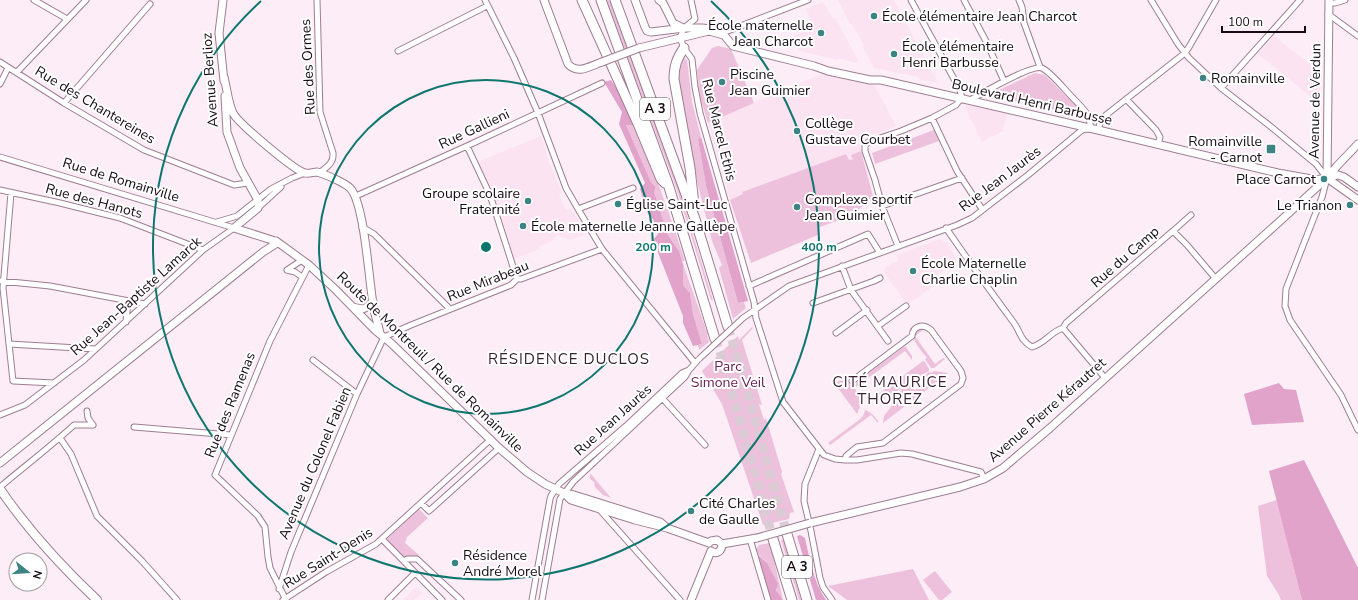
<svg xmlns="http://www.w3.org/2000/svg" width="1358" height="600" viewBox="0 0 1358 600" font-family="'Nunito Sans',sans-serif">
  <rect width="100%" height="100%" fill="#fcedf6"/>
  <path fill="#fce3f2" d="M 838,0 L 894,0 L 938,83 L 919,79 L 919,77 L 874,68 L 863,47 L 864,45 L 852,24 L 850,24 Z
    M 823,2 L 832,18 L 835,18 L 837,21 L 855,54 L 858,61 L 855,63 L 839,58 L 838,60 L 800,51 L 793,36 L 814,27 L 806,9 Z
    M 1274,36 L 1321,73 L 1321,76 L 1319,77 L 1319,99 L 1321,99 L 1321,105 L 1258,54 Z
    M 827,72 L 873,82 L 896,126 L 868,137 L 866,136 L 863,137 L 859,141 L 861,151 L 851,155 L 854,159 L 849,161 L 846,154 L 742,192 L 743,194 L 730,200 L 708,122 Z
    M 975,106 L 1007,113 L 1003,131 L 982,142 L 965,107 Z
    M 541,136 L 549,162 L 562,193 L 559,195 L 566,210 L 571,208 L 572,209 L 586,234 L 571,240 L 556,235 L 554,240 L 539,246 L 540,249 L 513,259 L 501,227 L 498,211 L 490,186 L 478,162 Z
    M 940,239 L 945,242 L 948,242 L 950,248 L 958,260 L 933,278 L 937,283 L 907,305 L 884,272 L 885,271 L 884,269 L 891,264 L 899,261 L 896,255 Z
    M 416,587 L 422,593 L 414,600 L 403,600 Z"/>
  <path fill="#edc1dc" d="M 606,0 L 609,0 L 657,125 L 679,189 L 713,300 L 711,300 L 677,190 Z
    M 718,46 L 731,49 L 754,103 L 708,123 L 700,97 L 697,70 L 712,48 Z
    M 685,58 L 687,60 L 692,102 L 701,137 L 698,139 L 706,186 L 738,303 L 744,302 L 746,308 L 733,319 L 719,268 L 722,265 L 712,241 L 698,185 L 681,98 L 678,75 L 683,59 Z
    M 1035,73 L 1045,75 L 1076,106 L 1071,114 L 996,96 L 995,93 L 997,91 Z
    M 626,125 L 633,125 C 654,169 670,214 685,261 L 682,261 L 679,251 L 668,235 L 654,192 L 656,187 L 651,182 Z
    M 934,130 L 939,141 L 875,164 L 872,153 Z
    M 861,151 L 873,196 L 853,215 L 817,228 L 820,234 L 751,263 L 730,200 L 743,194 L 742,192 L 846,154 L 849,160 L 854,159 L 852,158 L 851,155 Z
    M 683,264 L 708,335 L 707,335 L 709,342 L 699,350 L 698,345 L 702,344 L 693,314 L 690,293 L 683,285 Z
    M 752,327 L 753,328 L 742,340 L 762,405 L 759,404 L 764,420 L 766,418 L 782,472 L 781,474 L 794,512 L 790,513 L 789,519 L 763,525 L 722,404 L 702,371 L 738,336 L 739,340 Z
    M 921,328 L 923,330 L 915,336 L 917,339 L 935,364 L 943,358 L 945,359 L 934,368 L 931,368 L 925,359 L 927,358 C 923,352 909,339 915,331 C 917,329 919,329 921,328 Z
    M 905,346 L 912,356 L 912,360 L 905,351 L 856,387 L 855,383 Z
    M 923,361 L 925,362 L 929,369 L 929,371 L 904,385 L 894,394 L 885,397 L 881,402 L 876,401 L 869,402 L 869,401 Z
    M 934,371 L 948,373 L 883,423 L 884,416 L 891,407 L 897,395 L 902,389 L 911,384 L 914,390 L 921,388 L 923,385 L 920,379 L 929,372 L 932,373 Z
    M 846,376 L 863,400 L 861,404 L 857,414 L 835,384 Z
    M 865,410 C 869,411 875,416 878,421 L 878,423 L 871,415 L 830,445 L 828,443 L 859,420 L 863,416 Z
    M 590,473 L 611,498 L 603,495 L 595,487 L 594,482 L 590,479 Z
    M 1277,500 L 1302,600 L 1281,600 L 1279,595 L 1267,576 L 1258,506 Z
    M 419,509 L 428,518 L 407,537 L 405,543 L 419,555 L 417,558 L 410,556 L 403,557 L 387,541 L 387,539 Z
    M 781,540 L 784,540 L 801,600 L 799,600 Z
    M 770,543 L 783,600 C 774,590 773,576 767,564 C 764,557 759,559 756,549 L 759,545 Z
    M 913,569 L 929,600 L 847,600 L 828,586 Z
    M 935,571 L 952,592 L 942,600 L 939,600 L 923,580 Z"/>
  <path fill="#e1a3ca" d="M 611,80 L 622,97 L 633,125 L 626,125 L 651,182 L 656,187 L 654,192 L 668,235 L 679,251 L 683,264 L 683,285 L 690,293 L 693,314 L 702,344 L 693,346 L 683,323 L 683,316 L 653,240 L 658,234 L 653,219 L 648,214 L 640,189 L 645,183 L 619,124 L 622,112 L 604,82 Z
    M 701,137 L 748,301 L 738,303 L 706,186 L 698,139 Z
    M 1279,383 L 1284,389 L 1296,390 L 1304,422 L 1252,425 L 1244,394 Z
    M 1304,460 L 1358,568 L 1358,600 L 1302,600 L 1269,471 Z
    M 800,535 L 805,538 C 810,560 813,581 826,600 L 816,600 L 797,536 Z
    M 758,555 L 767,563 L 778,584 L 776,590 L 783,600 L 771,600 Z"/>
  <g fill="none" stroke-linecap="round" stroke-linejoin="round">
    <path stroke="#dacbd4" stroke-width="9" stroke-dasharray="9 4.5" stroke-linecap="butt" d="M 728,327 L 738,359 L 787,534
      M 715,339 L 724,363 L 773,539"/>
    <defs>
      <path id="street" d="M 34,0 L 67,19
        M 317,0 L 320,112 L 333,153 C 334,163 327,167 319,173
        M 485,0 L 514,58 L 538,113 L 566,188 L 578,209 L 602,249 L 695,363
        M 691,0 L 695,19 L 684,28 L 680,38 L 684,48 L 692,59 L 695,87 L 700,113 L 754,302 L 756,318 L 783,402 L 824,455 L 835,459 L 845,460 L 857,460 L 901,453 L 912,454 L 981,472 L 984,479
        M 964,0 L 987,43 L 1004,81
        M 1019,0 L 1022,7 L 1024,23 L 1040,67
        M 1151,0 L 1178,44 L 1189,58 L 1221,88 L 1270,126 L 1316,164 L 1327,178 L 1322,197 L 1286,289 L 1285,306 L 1290,320 L 1341,395 L 1358,430
        M 1329,3 L 1335,3 L 1345,0
        M 1328,14 L 1358,36
        M 725,32 L 808,0
        M 398,51 L 487,6
        M 0,62 L 64,103 L 144,150 L 234,185 L 248,183
        M 17,72 L 86,0
        M 0,84 L 8,68
        M 1221,88 L 1300,0
        M 1126,99 L 1156,130 L 1160,137 L 1158,145
        M 970,100 C 981,94 1032,64 1042,68 C 1052,73 1064,89 1073,98 C 1081,107 1092,115 1090,128
        M 64,103 L 150,4
        M 932,118 L 957,171 L 982,209
        M 467,146 L 490,195 L 517,279
        M 0,157 L 234,228
        M 0,190 L 60,203 L 120,218 L 203,250
        M 11,193 L 3,288 L 13,381 L 54,383
        M 356,196 L 467,146 L 602,83
        M 882,206 L 962,178
        M 258,208 L 281,187
        M 578,209 L 633,188
        M 217,222 L 237,216 L 271,189 L 292,178 L 305,173
        M 362,227 L 374,234 L 450,309
        M 946,228 C 968,260 991,292 1014,323 C 1021,333 1020,340 1032,347 C 1046,343 1050,332 1063,328
        M 1173,231 L 1191,215
        M 898,246 L 882,206 L 875,180 L 865,151 L 865,146 L 868,142 L 901,131 L 932,118 L 956,105 L 959,101 L 962,99 L 960,90 L 911,0
        M 842,266 L 851,290 L 888,341
        M 287,270 L 302,260
        M 287,270 L 295,272 L 302,277
        M 1,281 L 50,286 L 145,304
        M 749,286 L 868,234 L 880,253
        M 813,303 L 874,281 L 880,278
        M 743,318 L 789,286 L 957,225 L 972,218 L 1028,175 L 1082,130 L 1086,129 L 1098,130 L 1100,123 L 1106,115 L 1185,53 L 1189,47 L 1216,0
        M 126,322 L 128,301
        M 878,326 L 906,306
        M 1063,328 L 1066,323 L 1173,231 L 1187,245 L 1216,279
        M 1063,328 L 1105,378
        M 836,333 L 867,310
        M 9,344 L 95,349
        M 313,360 L 357,394
        M 663,399 L 705,445
        M 87,411 L 88,418 L 93,425
        M 0,415 L 25,405 L 84,360 L 203,250 L 234,228
        M 134,427 L 231,435
        M 60,438 L 71,454 L 97,516 L 142,561 L 177,600
        M 819,449 L 805,484 L 804,501 L 811,531 L 820,578 L 823,587 L 832,600
        M 845,460 L 846,456 L 857,447 L 883,443 L 961,384 L 963,378 L 961,371 L 931,330 C 923,323 913,326 912,336 L 852,381
        M 0,487 C 25,466 50,447 74,425 L 93,425
        M 421,503 L 429,511 L 499,448
        M 599,509 L 680,600
        M 382,539 L 442,600
        M 750,539 L 768,600
        M 404,561 L 407,559 L 417,559 L 461,600
        M 279,589 L 291,552 L 357,394 L 384,337 L 411,325 L 511,285 L 517,279 L 521,279 L 602,249
        M 283,600 L 326,572 L 376,544 L 491,439
        M 286,600 L 270,568 L 268,557 L 265,527 L 258,516 L 215,475 L 270,341 L 309,265
        M 388,600 L 415,573
        M 532,600 L 550,499 L 551,496 L 559,484 L 626,426 L 682,373 L 689,370
        M 542,600 L 560,499 L 573,482 L 685,377 L 689,370 L 697,361"/>
      <path id="secondary" d="M 223,0 L 219,33 L 224,81
        M 544,0 L 568,64 C 578,75 590,66 602,62
        M 635,0 L 645,27 L 647,31 L 651,32 L 684,28 L 702,28 L 711,29
        M 659,0 L 663,3 L 673,23 L 683,28
        M 639,48 L 709,31 L 724,35 L 733,46 L 814,66 L 828,71 L 870,80 L 881,80 L 1098,130 L 1278,173 L 1317,180 L 1338,175 L 1344,177 L 1358,187
        M 224,77 C 227,89 228,102 233,113 C 238,123 295,171 305,173 C 309,174 313,172 317,172 C 325,174 345,183 350,188 C 365,203 369,285 374,310 C 376,318 378,325 380,333
        M 225,96 L 227,132 L 240,168 L 258,200 L 258,208 L 234,228
        M 1327,178 L 1329,0
        M 1327,178 L 1358,200
        M 234,228 L 275,241
        M 276,241 L 309,265 L 336,290 L 375,330 L 392,344 L 499,448 L 527,472 L 545,484 L 564,493 L 574,495 L 660,522 L 667,528
        M 353,307 C 364,310 365,310 373,301
        M 0,463 L 263,252 L 277,243
        M 564,493 L 571,500 L 635,520 L 667,528 L 709,543
        M 810,523 L 960,487 L 984,479 L 1003,468 L 1050,428 L 1279,222 L 1327,178 L 1337,166 L 1358,144
        M 709,543 L 711,541 L 717,540 L 722,544
        M 722,544 L 757,538
        M 711,551 C 717,555 722,551 722,544
        M 691,600 L 711,551"/>
      <path id="primary" d="M 0,489 C 28,530 61,566 97,600"/>
      <path id="highway" d="M 582,0 L 639,126 L 661,179 L 665,183
        M 601,0 L 669,187 L 715,339
        M 615,0 L 695,219 L 728,327
        M 684,48 C 677,58 674,66 674,79 L 690,168 L 694,205
        M 787,534 L 807,600
        M 773,539 L 792,600"/>
    </defs>
    <use href="#street" stroke="#9e7e91" stroke-width="7"/>
    <use href="#secondary" stroke="#9e7e91" stroke-width="9"/>
    <use href="#primary" stroke="#9e7e91" stroke-width="10"/>
    <use href="#highway" stroke="#9e7e91" stroke-width="11"/>
    <use href="#street" stroke="#fff" stroke-width="5"/>
    <use href="#secondary" stroke="#fff" stroke-width="7"/>
    <use href="#primary" stroke="#fff" stroke-width="8"/>
    <use href="#highway" stroke="#fff" stroke-width="9"/>
    <defs>
      <path id="street-bridge" d="M 699,359 L 743,318"/>
      <path id="secondary-bridge" d="M 602,62 L 639,48
        M 757,538 L 810,523"/>
    </defs>
    <use href="#street-bridge" stroke="#9e7e91" stroke-width="7" stroke-linecap="butt"/>
    <use href="#secondary-bridge" stroke="#9e7e91" stroke-width="9" stroke-linecap="butt"/>
    <use href="#street-bridge" stroke="#fff" stroke-width="5"/>
    <use href="#secondary-bridge" stroke="#fff" stroke-width="7"/>
  </g>
  <g fill="none" stroke="#0f766e" stroke-width="2">
    <circle cx="486" cy="247" r="167"/>
    <path d="M711 1A333 333 0 1 1 261 1"/>
  </g>
  <g fill="#3c8483" stroke="#fff" stroke-width="1.5">
    <circle cx="874" cy="16" r="4"/>
    <circle cx="821" cy="33" r="4"/>
    <circle cx="894" cy="54" r="4"/>
    <circle cx="1203" cy="78" r="4"/>
    <circle cx="722" cy="82" r="4"/>
    <circle cx="797" cy="131" r="4"/>
    <rect x="1266" y="144" width="10" height="10" rx="2"/>
    <circle cx="1324" cy="179" r="4"/>
    <circle cx="528" cy="201" r="4"/>
    <circle cx="618" cy="204" r="4"/>
    <circle cx="1350" cy="205" r="4"/>
    <circle cx="797" cy="207" r="4"/>
    <circle cx="523" cy="226" r="4"/>
    <circle cx="913" cy="271" r="4"/>
    <circle cx="691" cy="511" r="4"/>
    <circle cx="455" cy="563" r="4"/>
  </g>
  <g text-anchor="middle" dominant-baseline="central" stroke-width="4" stroke-linejoin="round" paint-order="stroke">
    <g fill="#fff" stroke="#5d545a" stroke-width="1">
      <rect x="640" y="98" width="30" height="22" rx="3"/>
      <rect x="782" y="556" width="30" height="22" rx="3"/>
    </g>
    <g font-size="13" font-weight="bold" fill="#170b13">
      <text x="655" y="109">A 3</text>
      <text x="797" y="567">A 3</text>
    </g>
    <g font-size="14" fill="#170b13" stroke="#fff" text-anchor="start">
      <text x="882" y="16">École élémentaire Jean Charcot</text>
      <text x="813" y="25" text-anchor="end">École maternelle<tspan x="813" dy="16">Jean Charcot</tspan></text>
      <text x="902" y="46">École élémentaire<tspan x="902" dy="16">Henri Barbusse</tspan></text>
      <text x="730" y="74">Piscine<tspan x="730" dy="16">Jean Guimier</tspan></text>
      <text x="1211" y="78">Romainville</text>
      <text x="805" y="123">Collège<tspan x="805" dy="16">Gustave Courbet</tspan></text>
      <text x="1262" y="141" text-anchor="end">Romainville<tspan x="1262" dy="16">- Carnot</tspan></text>
      <text x="1316" y="179" text-anchor="end">Place Carnot</text>
      <text x="520" y="193" text-anchor="end">Groupe scolaire<tspan x="520" dy="16">Fraternité</tspan></text>
      <text x="805" y="199">Complexe sportif<tspan x="805" dy="16">Jean Guimier</tspan></text>
      <text x="626" y="204">Église Saint-Luc</text>
      <text x="1342" y="205" text-anchor="end">Le Trianon</text>
      <text x="531" y="226">École maternelle Jeanne Gallèpe</text>
      <text x="921" y="263">École Maternelle<tspan x="921" dy="16">Charlie Chaplin</tspan></text>
      <text x="699" y="503">Cité Charles<tspan x="699" dy="16">de Gaulle</tspan></text>
      <text x="463" y="555">Résidence<tspan x="463" dy="16">André Morel</tspan></text>
    </g>
    <g font-size="14" fill="#170b13" stroke="#fff">
      <text transform="translate(308 67) rotate(-93)">Rue des Ormes</text>
      <text transform="translate(210 80) rotate(-94)">Avenue Berlioz</text>
      <text transform="translate(1315 101) rotate(-89)">Avenue de Verdun</text>
      <text transform="translate(1032 102) rotate(13)">Boulevard Henri Barbusse</text>
      <text transform="translate(95 105) rotate(31)">Rue des Chantereines</text>
      <text transform="translate(474 129) rotate(-25)">Rue Gallieni</text>
      <text transform="translate(719 130) rotate(76)">Rue Marcel Ethis</text>
      <text transform="translate(1000 179) rotate(-37)">Rue Jean Jaurès</text>
      <text transform="translate(121 180) rotate(17)">Rue de Romainville</text>
      <text transform="translate(94 201) rotate(15)">Rue des Hanots</text>
      <text transform="translate(1125 257) rotate(-41)">Rue du Camp</text>
      <text transform="translate(488 281) rotate(-22)">Rue Mirabeau</text>
      <text transform="translate(136 296) rotate(-42)">Rue Jean-Baptiste Lamarck</text>
      <text transform="translate(430 362) rotate(44)">Route de Montreuil / Rue de Romainville</text>
      <text transform="translate(230 405) rotate(-68)">Rue des Ramenas</text>
      <text transform="translate(1047 410) rotate(-41)">Avenue Pierre Kérautret</text>
      <text transform="translate(613 420) rotate(-42)">Rue Jean Jaurès</text>
      <text transform="translate(315 463) rotate(-67)">Avenue du Colonel Fabien</text>
      <text transform="translate(328 558) rotate(-32)">Rue Saint-Denis</text>
    </g>
    <g font-size="14" fill="#682053" stroke="#fff">
      <text x="728" y="366">Parc<tspan x="728" dy="16">Simone Veil</tspan></text>
    </g>
    <g font-size="15" letter-spacing="1" fill="#391f30" stroke="#fff">
      <text x="569" y="359">RÉSIDENCE DUCLOS</text>
      <text x="890" y="382">CITÉ MAURICE<tspan x="890" dy="17">THOREZ</tspan></text>
    </g>
  </g>
  <circle cx="486" cy="247" r="6" fill="#0f766e" stroke="#fff" stroke-width="2"/>
  <g font-size="12" text-anchor="middle" font-weight="bold" fill="#0f766e" stroke="#fff" stroke-width="4" stroke-linejoin="round" paint-order="stroke">
    <text x="653" y="251">200 m</text>
    <text x="819" y="251">400 m</text>
  </g>
  <g transform="translate(28 572) rotate(107)"><circle r="19" fill="#ffffff" stroke="#a29da1"/>
  <path d="M0-3L7 15L0 10L-7 15Z" fill="#3c8483"/>
  <text y="-6" font-size="11" font-weight="bold" text-anchor="middle" fill="#170b13">N</text>
  </g>
  <path d="M1222 26v6h83v-6" fill="none" stroke="#170b13" stroke-width="2"/>
  <text x="1228" y="26" font-size="12" fill="#170b13" stroke="#ffffff" stroke-width="3" paint-order="stroke">100 m</text>
</svg>
